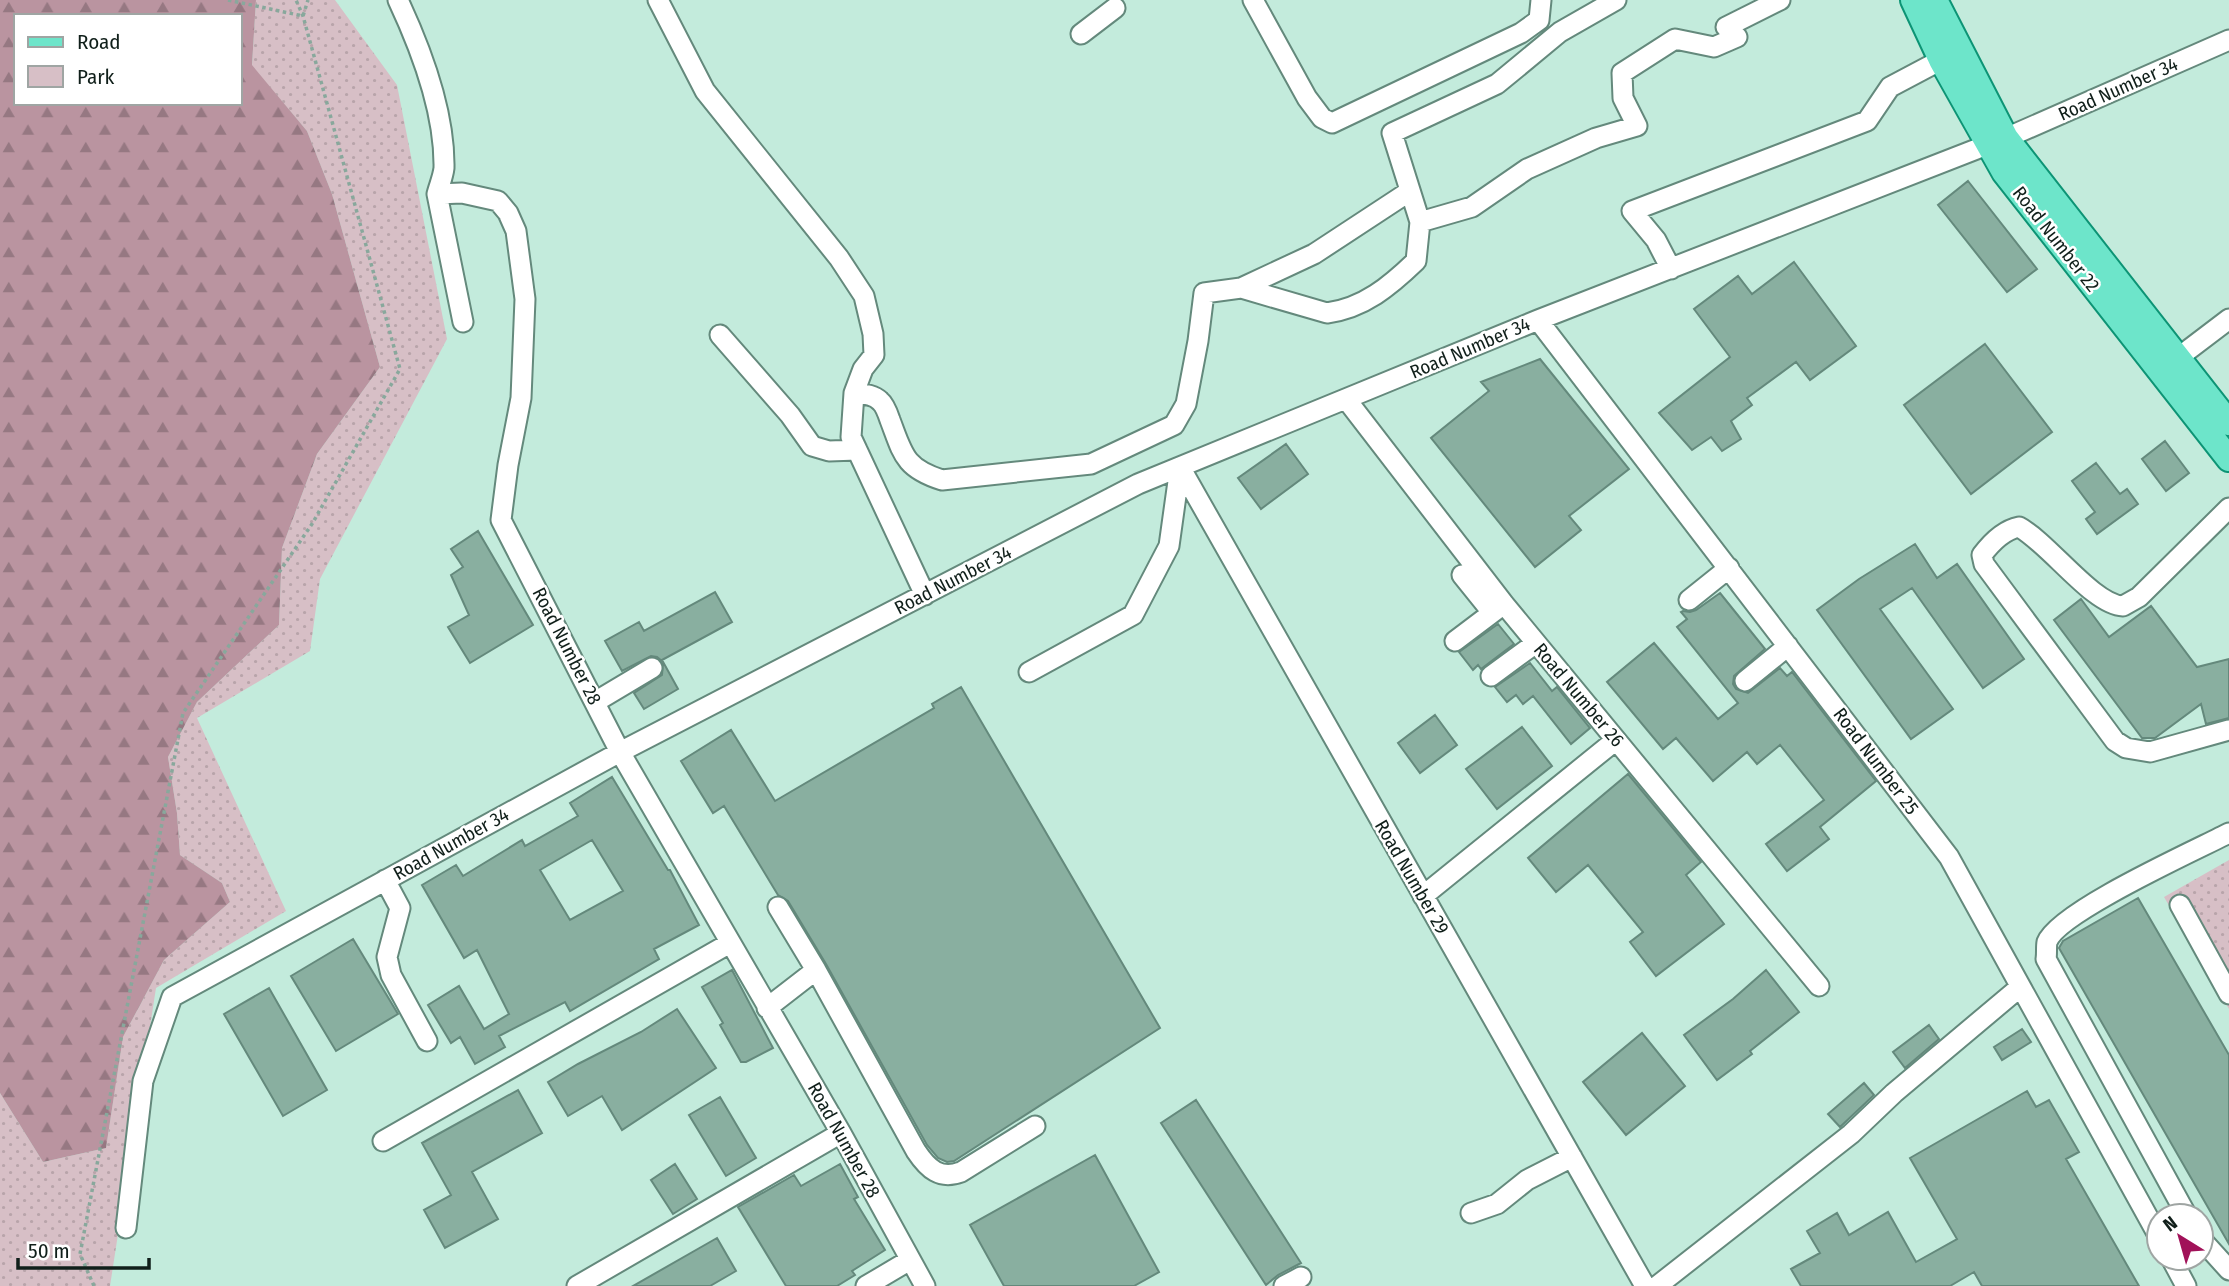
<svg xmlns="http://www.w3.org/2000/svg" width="2229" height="1286" viewBox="0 0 2229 1286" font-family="'Fira Sans Condensed',sans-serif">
  <defs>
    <pattern id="green-dots" width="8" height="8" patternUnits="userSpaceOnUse" patternTransform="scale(1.75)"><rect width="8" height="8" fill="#d7bfc6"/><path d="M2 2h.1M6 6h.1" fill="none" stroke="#b8a4aa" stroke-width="1.8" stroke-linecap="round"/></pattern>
    <pattern id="forest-firs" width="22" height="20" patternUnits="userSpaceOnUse" patternTransform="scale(1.75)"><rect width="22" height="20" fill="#ba94a0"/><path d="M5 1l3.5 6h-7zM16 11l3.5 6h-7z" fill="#967882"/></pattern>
  </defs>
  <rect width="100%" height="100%" fill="#c3ebdc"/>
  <path fill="url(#green-dots)" d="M 256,0 L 335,0 L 397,85 L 447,339 L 320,579 L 310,651 L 197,718 L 286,911 L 156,988 L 110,1286 L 0,1286 L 0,1093 L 43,1162 L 106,1148 L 123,1037 L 164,960 L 230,902 L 222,883 L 180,855 L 177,813 L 168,757 L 197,702 L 279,625 L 282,548 L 317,454 L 380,367 L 332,194 L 307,131 L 252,66 Z
    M 2229,860 L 2229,1009 L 2164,897 Z"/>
  <path fill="url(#forest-firs)" fill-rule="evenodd" d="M 0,0 L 256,0 L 252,65 L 307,131 L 332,194 L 380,367 L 317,454 L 282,548 L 279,625 L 197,702 L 168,757 L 177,813 L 180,855 L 222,883 L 230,902 L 164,960 L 123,1037 L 106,1148 L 43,1162 L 0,1093 ZM 16,16 L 240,16 L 240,103 L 16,103 Z"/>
  <path fill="#89afa0" stroke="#64897c" stroke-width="2" fill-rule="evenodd" d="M 1968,181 L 2037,269 L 2007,292 L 1938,205 Z
    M 1794,262 L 1856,346 L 1810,380 L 1796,362 L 1747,398 L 1752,405 L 1731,421 L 1741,439 L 1722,451 L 1711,437 L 1692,450 L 1659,413 L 1730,357 L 1694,309 L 1738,276 L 1752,294 Z
    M 1985,344 L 2052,432 L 1971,494 L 1904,405 Z
    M 1540,359 L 1629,469 L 1569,516 L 1581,530 L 1535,567 L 1431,438 L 1489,391 L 1481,382 Z
    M 2165,441 L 2189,473 L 2166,491 L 2142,459 Z
    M 1286,444 L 1308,474 L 1261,509 L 1238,478 Z
    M 2096,463 L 2120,494 L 2127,489 L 2138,504 L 2097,534 L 2086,519 L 2095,512 L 2072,481 Z
    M 478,531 L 533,625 L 470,663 L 448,627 L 469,615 L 451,575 L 463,567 L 451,549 Z
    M 1915,544 L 1937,578 L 1957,564 L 2024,659 L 1983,688 L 1912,588 L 1880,609 L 1953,709 L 1911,739 L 1817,610 L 1859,579 Z
    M 715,592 L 732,622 L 662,660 L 678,689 L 644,709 L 634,693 L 662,675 L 663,662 L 657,657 L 651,656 L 622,671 L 605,641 L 639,622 L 644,631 Z
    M 1720,593 L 1765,649 L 1734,676 L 1733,684 L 1736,689 L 1748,693 L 1780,668 L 1787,676 L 1792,672 L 1876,781 L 1820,827 L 1829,839 L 1787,871 L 1766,844 L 1824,800 L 1780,745 L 1757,764 L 1747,752 L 1713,781 L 1676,738 L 1663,749 L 1607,682 L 1654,643 L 1718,719 L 1738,703 L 1677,627 L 1687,619 L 1681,612 L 1683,611 L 1690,612 L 1696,610 Z
    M 2081,599 L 2109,637 L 2151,606 L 2197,667 L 2229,659 L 2229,718 L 2206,724 L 2201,704 L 2155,738 L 2142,738 L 2054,620 Z
    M 1498,624 L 1514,644 L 1481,669 L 1478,665 L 1473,670 L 1459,652 Z
    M 1530,663 L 1552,691 L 1557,687 L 1590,728 L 1571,744 L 1533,696 L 1523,704 L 1516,695 L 1507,702 L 1495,687 Z
    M 961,687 L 1160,1028 L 954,1161 L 947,1162 L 938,1158 L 927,1145 L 826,964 L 788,901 L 778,895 L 724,806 L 713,813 L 681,761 L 731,730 L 775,801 L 934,708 L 932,704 Z
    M 1435,715 L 1457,745 L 1420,773 L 1398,743 Z
    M 1522,727 L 1552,766 L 1497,809 L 1466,769 Z
    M 1628,774 L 1701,862 L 1686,875 L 1724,924 L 1656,976 L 1630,942 L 1643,932 L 1588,865 L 1556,892 L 1528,858 Z
    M 612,777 L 668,870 L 670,870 L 699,925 L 654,949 L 659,959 L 570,1011 L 565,1002 L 499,1036 L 505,1047 L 475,1064 L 460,1037 L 451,1043 L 428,1005 L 459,986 L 484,1029 L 509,1014 L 477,950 L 464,958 L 422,885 L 456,865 L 463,876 L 522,840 L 525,846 L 578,816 L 570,803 ZM 592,840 L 623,891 L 570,920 L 540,870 Z
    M 2138,898 L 2229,1055 L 2229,1244 L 2059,948 L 2063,941 Z
    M 353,939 L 398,1014 L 336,1051 L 291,976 Z
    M 732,970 L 773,1048 L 746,1062 L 741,1062 L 720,1025 L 723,1023 L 702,987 Z
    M 1766,970 L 1799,1012 L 1750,1051 L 1752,1054 L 1717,1080 L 1684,1035 L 1733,999 Z
    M 269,988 L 327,1090 L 283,1116 L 224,1014 Z
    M 677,1009 L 716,1068 L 622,1130 L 602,1096 L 568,1116 L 548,1082 L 578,1064 L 641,1032 Z
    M 1929,1025 L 1939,1039 L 1905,1068 L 1893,1052 Z
    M 2022,1029 L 2031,1042 L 2002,1060 L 1994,1047 Z
    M 1642,1033 L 1685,1086 L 1626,1135 L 1583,1082 Z
    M 1864,1083 L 1874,1095 L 1840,1127 L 1828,1114 Z
    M 518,1090 L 542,1133 L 472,1172 L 498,1219 L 445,1248 L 424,1210 L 451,1195 L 422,1143 Z
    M 2027,1091 L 2036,1107 L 2049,1100 L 2079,1152 L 2066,1159 L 2139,1286 L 1982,1286 L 1974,1272 L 1950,1286 L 1801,1286 L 1791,1269 L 1820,1253 L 1807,1231 L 1837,1213 L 1849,1235 L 1888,1212 L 1916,1262 L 1957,1239 L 1910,1158 Z
    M 720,1097 L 756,1158 L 726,1176 L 689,1115 Z
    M 1196,1100 L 1301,1263 L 1278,1275 L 1266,1285 L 1161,1123 Z
    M 1095,1155 L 1159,1272 L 1134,1286 L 1004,1286 L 970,1225 Z
    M 675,1164 L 697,1199 L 673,1214 L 651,1180 Z
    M 840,1164 L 858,1197 L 854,1199 L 885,1250 L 852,1271 L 855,1275 L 837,1286 L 786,1286 L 738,1207 L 794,1175 L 801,1186 Z
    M 717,1238 L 736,1271 L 710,1286 L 633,1286 Z"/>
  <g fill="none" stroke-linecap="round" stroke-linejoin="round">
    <defs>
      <path id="minor" d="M 398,0 C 421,49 445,113 444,168 C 443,177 439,186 437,194 L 462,193 L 498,201 L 508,213 L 516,231 L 525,299 L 521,398 L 508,465 L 501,520 L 620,752 L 841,1133 L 925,1286
        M 658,0 L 705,91 L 839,258 L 864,296 L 873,334 L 874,355 L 863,369 L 854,393 L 851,437 L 925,595
        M 1253,0 L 1307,98 L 1322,118 L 1332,123 L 1521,33 L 1539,20 L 1541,0
        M 1081,34 L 1115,8
        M 2006,138 L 2229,40
        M 437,194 L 463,322
        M 1420,222 L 1472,207 L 1527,169 L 1596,138 L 1637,126 L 1623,98 L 1622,73 L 1675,39 L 1714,47 L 1737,37 L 1726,27 L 1780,0
        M 1671,269 L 1656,240 L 1632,211 L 1867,121 L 1890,87 L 1941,60
        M 1241,288 L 1314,254 L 1410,191
        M 1538,320 L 1949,857 L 2159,1237
        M 720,335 L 790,415 L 812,446 L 829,451 L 857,450
        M 2179,357 L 2229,319
        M 854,393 C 862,394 873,394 880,401 C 885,405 888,414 890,420 C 903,454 904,468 942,480 L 1091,464 L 1174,425 L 1186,404 L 1198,341 L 1204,293 L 1241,288 L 1327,313 C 1364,308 1390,286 1416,261 L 1420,222 L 1392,133 L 1497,84 L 1560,32 L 1616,0
        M 1346,399 L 1504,604 L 1819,986
        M 1180,467 L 1645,1286
        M 2229,508 L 2139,597 L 2123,606 C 2093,605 2049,543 2019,527 C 2004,530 1991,543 1982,555 L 1984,564 L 2115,741 L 2126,748 L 2150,752 L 2229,730
        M 1462,575 L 1487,606
        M 1689,600 L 1729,568
        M 1455,641 L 1504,604
        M 1029,672 L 1133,615 L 1169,546 L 1180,467
        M 1491,676 L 1536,643
        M 1745,681 L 1788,646
        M 595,702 L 652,668
        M 385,880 L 400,908 L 387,957 L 391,975 L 427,1041
        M 1423,896 L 1616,740
        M 2180,905 L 2229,994
        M 816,970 L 916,1151 C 928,1169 940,1180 961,1172 L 1035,1126
        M 767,1008 L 816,970 L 778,907
        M 383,1141 L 730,943
        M 1471,1213 L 1497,1204 L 1527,1180 L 1572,1157
        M 2187,1216 L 2046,959 C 2047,954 2046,947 2047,942 C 2058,912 2196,850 2229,833
        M 126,1228 L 143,1081 L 172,997 L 620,752 L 1138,484 L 1538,320 L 1987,145
        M 2201,1239 L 2229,1270
        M 2171,1258 L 2186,1286
        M 577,1286 L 841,1133
        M 866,1286 L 910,1260
        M 1284,1286 L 1301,1277
        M 1657,1286 L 1851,1134 L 1894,1093 L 2019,988"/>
      <path id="major" d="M 1913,0 L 1941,60 L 2004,172 L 2229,459
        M 1935,0 L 2006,138 L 2229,423"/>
    </defs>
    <use href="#minor" stroke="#64897c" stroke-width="23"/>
    <use href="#major" stroke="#0d9475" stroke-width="28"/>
    <path stroke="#88a89c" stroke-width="3.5" stroke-dasharray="3.5 3.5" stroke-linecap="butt" d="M 228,0 L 303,16 L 308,0
      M 94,1286 L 80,1254 L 183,713 L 312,524 L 400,369 L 303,16 L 296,0"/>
    <use href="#minor" stroke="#fff" stroke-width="19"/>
    <use href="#major" stroke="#6de5ca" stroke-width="24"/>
  </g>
  <g text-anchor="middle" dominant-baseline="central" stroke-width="5" stroke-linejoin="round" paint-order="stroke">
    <g font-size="19" fill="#101f1a" stroke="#fff">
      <text transform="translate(2118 89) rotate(-24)">Road Number 34</text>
      <text transform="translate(2056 239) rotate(52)">Road Number 22</text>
      <text transform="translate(1470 348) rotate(-23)">Road Number 34</text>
      <text transform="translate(953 580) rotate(-27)">Road Number 34</text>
      <text transform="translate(567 646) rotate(63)">Road Number 28</text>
      <text transform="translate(1579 695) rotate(50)">Road Number 26</text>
      <text transform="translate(1876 761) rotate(53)">Road Number 25</text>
      <text transform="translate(451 844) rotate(-29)">Road Number 34</text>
      <text transform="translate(1412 877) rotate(60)">Road Number 29</text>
      <text transform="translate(844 1140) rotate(61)">Road Number 28</text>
    </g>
  </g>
  <rect x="14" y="14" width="228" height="91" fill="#ffffff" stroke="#9fa5a3" stroke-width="2"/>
  <rect x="28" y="37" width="35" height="10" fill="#6de5ca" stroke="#9fa5a3" stroke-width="2"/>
  <text x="77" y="49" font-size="21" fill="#101f1a">Road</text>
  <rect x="28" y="66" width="35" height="21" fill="#d7bfc6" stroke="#9fa5a3" stroke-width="2"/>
  <text x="77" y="84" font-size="21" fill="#101f1a">Park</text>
  <g transform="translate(2180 1237) rotate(323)"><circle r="33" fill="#ffffff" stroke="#9fa5a3" stroke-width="2"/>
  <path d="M0-5L12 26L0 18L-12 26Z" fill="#a11259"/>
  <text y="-10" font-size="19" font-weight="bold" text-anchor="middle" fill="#101f1a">N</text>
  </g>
  <path d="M18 1258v10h131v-10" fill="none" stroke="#101f1a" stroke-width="3.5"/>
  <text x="28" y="1258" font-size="21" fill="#101f1a" stroke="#ffffff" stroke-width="5" paint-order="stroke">50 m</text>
</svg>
